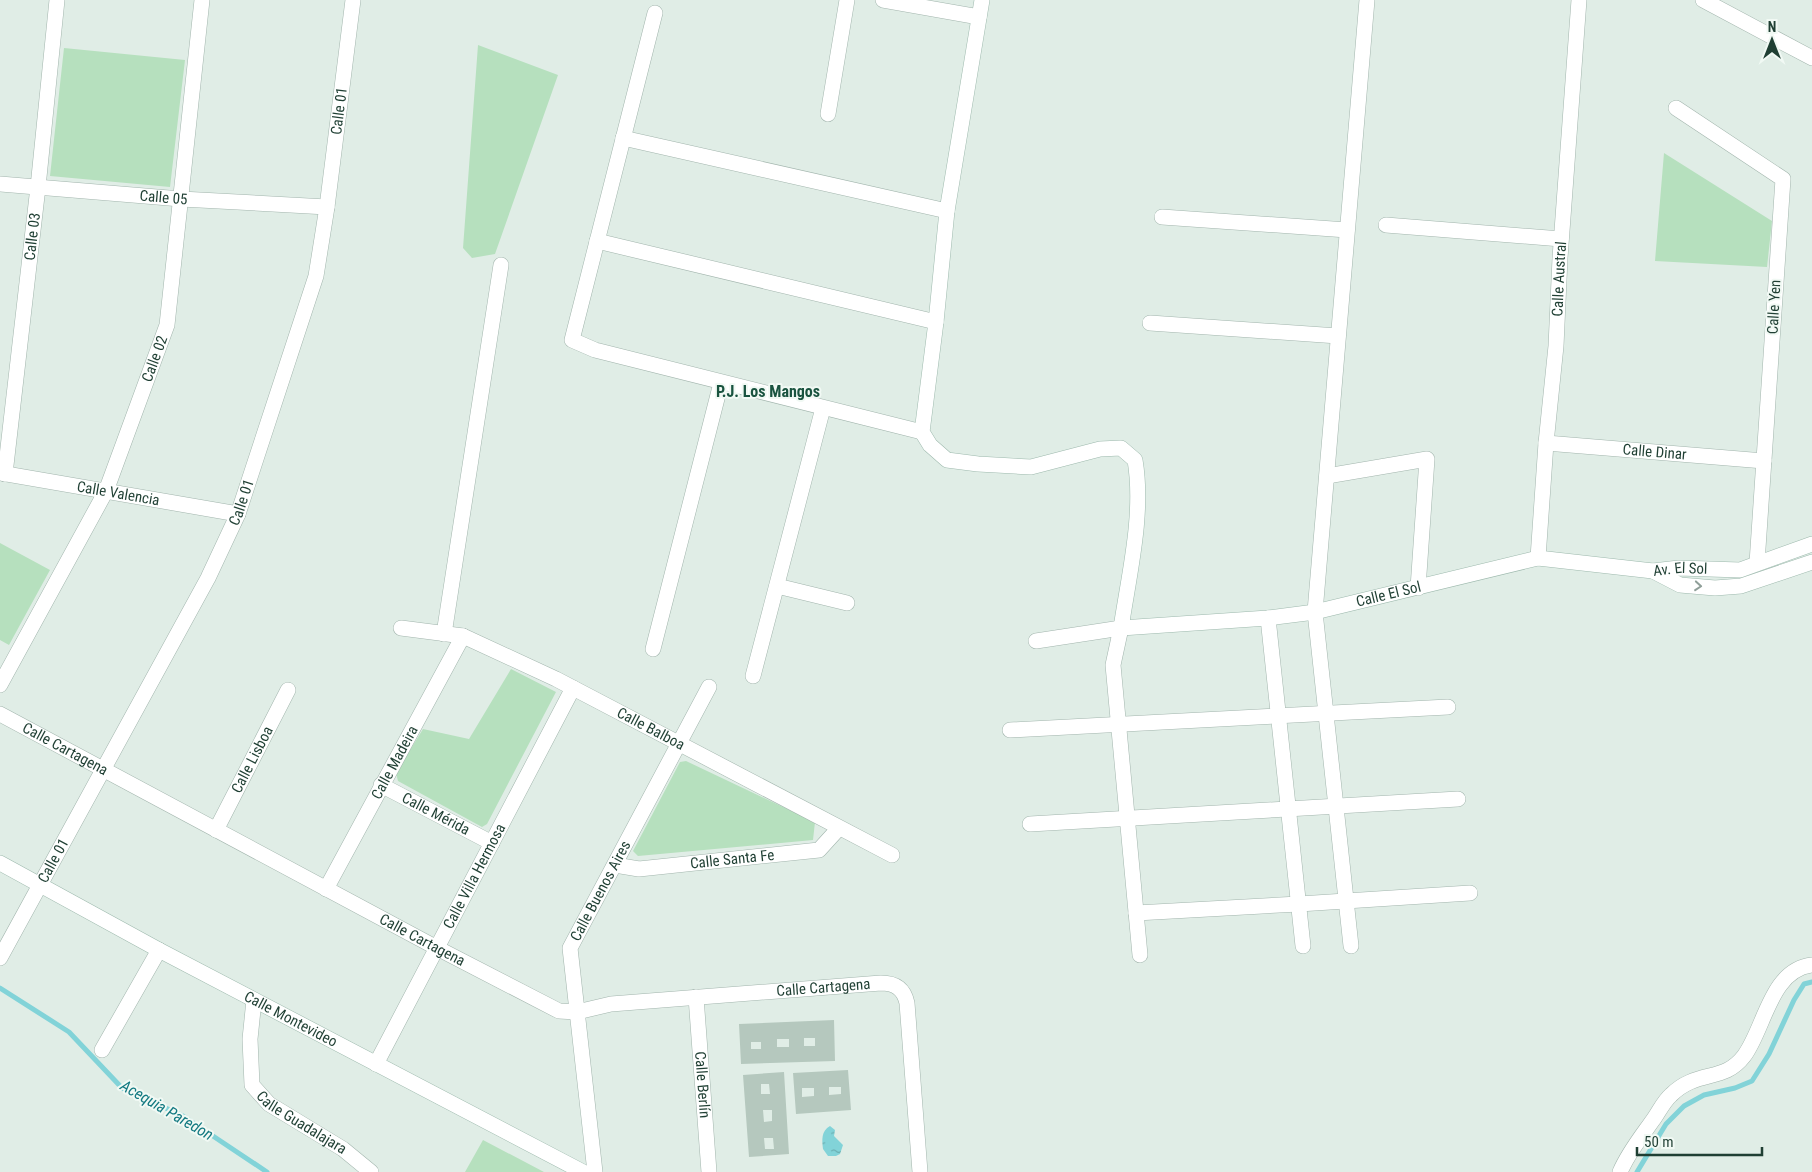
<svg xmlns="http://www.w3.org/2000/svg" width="1812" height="1172" viewBox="0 0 1812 1172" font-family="'Roboto Condensed',sans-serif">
  <defs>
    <pattern id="water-ripples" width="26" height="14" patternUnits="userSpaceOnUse" patternTransform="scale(1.25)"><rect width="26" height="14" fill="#82d3d8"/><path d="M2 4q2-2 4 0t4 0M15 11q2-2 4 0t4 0" fill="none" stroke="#6aadb0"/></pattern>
  </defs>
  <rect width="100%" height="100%" fill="#e0ede6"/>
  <path fill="#b6e0be" d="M 478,45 L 558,75 L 495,254 L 472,258 L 463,248 Z
    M 64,48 L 185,60 L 170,187 L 50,176 Z
    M 1664,153 L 1772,221 L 1767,267 L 1655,261 Z
    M 0,543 L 50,570 L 9,645 L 0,640 Z
    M 511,669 L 556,692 L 487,824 L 482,827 L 398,781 L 396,773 L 423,729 L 469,739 Z
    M 686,761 L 815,822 L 813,840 L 638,856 L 633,851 L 680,762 Z
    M 483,1140 L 544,1172 L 465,1172 Z"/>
  <path fill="url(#water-ripples)" d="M 830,1126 L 835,1130 L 834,1136 L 843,1145 L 840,1154 L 836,1156 L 828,1156 L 823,1149 C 822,1140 821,1131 830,1126 Z"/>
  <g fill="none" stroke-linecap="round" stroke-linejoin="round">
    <path stroke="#82d3d8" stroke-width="5" d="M 0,988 L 69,1032 L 122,1088 L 183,1116 L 267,1172
      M 1637,1172 L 1666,1124 L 1684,1106 L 1704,1095 L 1735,1088 L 1752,1081 L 1769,1054 L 1794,1000 L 1804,984 L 1812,982"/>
  </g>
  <path fill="#b5c8be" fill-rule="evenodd" d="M 834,1020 L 835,1061 L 741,1064 L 739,1024 ZM 804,1038 L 815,1038 L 815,1046 L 804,1046 ZM 777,1039 L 789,1039 L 789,1047 L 777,1047 ZM 751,1042 L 761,1042 L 761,1049 L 751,1049 Z
    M 848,1070 L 851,1110 L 796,1114 L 793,1073 ZM 829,1087 L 841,1087 L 841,1094 L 829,1095 ZM 802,1088 L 814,1088 L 814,1096 L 802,1097 Z
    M 784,1072 L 789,1154 L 749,1157 L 743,1075 ZM 761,1084 L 769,1084 L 770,1094 L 761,1094 ZM 763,1110 L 772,1110 L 772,1121 L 764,1122 ZM 764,1138 L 773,1138 L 774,1149 L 765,1149 Z"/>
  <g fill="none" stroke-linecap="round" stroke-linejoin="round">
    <defs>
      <g id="street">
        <path d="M 883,0 L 979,17"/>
        <path d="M 1703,0 L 1812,58"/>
        <path d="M 655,13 L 572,340 L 595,350 L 922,432"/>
        <path d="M 1676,108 L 1783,179 L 1757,563"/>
        <path d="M 828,114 L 847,0"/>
        <path d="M 623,138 L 947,211"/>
        <path id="s1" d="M 0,184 L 181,199 L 327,207"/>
        <path d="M 1162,217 L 1347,230"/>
        <path d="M 1386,225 L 1561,239"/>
        <path d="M 597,241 L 936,322"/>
        <path d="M 1150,323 L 1338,336"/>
        <path id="s2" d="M 1546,443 L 1764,461"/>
        <path id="s3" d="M 0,473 L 238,514"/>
        <path id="s4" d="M 5,474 L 38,187 L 57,0"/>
        <path d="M 1327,476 L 1427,459 L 1418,588"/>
        <path id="s5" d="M 1538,558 L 1546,443 L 1556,346 L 1560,258 L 1579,0"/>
        <path d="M 777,586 L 847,603"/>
        <path d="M 1268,618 L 1303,946"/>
        <path id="s6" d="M 401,628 L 463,636 L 556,679 L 892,855"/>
        <path d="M 444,634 L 501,265"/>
        <path d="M 1036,641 L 1121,628 L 1113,665 L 1140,955"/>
        <path d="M 653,649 L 721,383"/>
        <path d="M 753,676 L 823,408"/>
        <path id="s7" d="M 0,685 L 106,491 L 167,325 L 202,0"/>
        <path id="s8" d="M 0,714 L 437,948 L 559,1011 L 577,1012 L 611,1004 L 881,983 C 895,983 904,989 907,1003 L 920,1172"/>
        <path d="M 1010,730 L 1448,707"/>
        <path id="s9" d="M 381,785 L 492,843"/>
        <path d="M 1030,824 L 1458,799"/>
        <path id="s10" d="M 216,830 L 288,690"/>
        <path id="s11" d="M 615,865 L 639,869 L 819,850 L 839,828"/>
        <path id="s12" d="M 326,889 L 463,636"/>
        <path d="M 1136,913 L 1299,904 L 1470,893"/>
        <path d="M 1351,946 L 1315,612 L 1367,0"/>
        <path id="s13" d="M 0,958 L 208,578 L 238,514 L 316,276 L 327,207 L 353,0"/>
        <path id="s14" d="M 696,997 L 709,1172"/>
        <path id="s15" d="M 254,1000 L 250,1039 L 252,1085 L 269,1104 L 343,1149 L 371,1172"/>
        <path d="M 102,1050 L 159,950"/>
        <path id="s16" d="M 376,1064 L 573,688"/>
        <path id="s17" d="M 595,1172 L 570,948 L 709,687"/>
        <path d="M 1620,1172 C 1628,1153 1641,1137 1653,1120 C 1659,1112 1663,1102 1671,1095 C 1676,1090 1683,1085 1690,1082 C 1710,1073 1728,1077 1744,1056 C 1765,1028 1770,970 1812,965"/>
      </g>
      <g id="secondary">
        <path id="s18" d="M 982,0 L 947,211 L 936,322 L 922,432 L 930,445 L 947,460 L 978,464 L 1031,467 L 1100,449 L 1121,448 L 1135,460 C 1144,514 1129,574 1121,628 L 1268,618 L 1315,612 L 1538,558 L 1653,571 L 1679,568 L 1740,570 L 1812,544"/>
        <path d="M 1653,571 L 1680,585 L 1715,588 L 1741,586 L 1812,562"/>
        <path id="s19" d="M 0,863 L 159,950 L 583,1172"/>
      </g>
    </defs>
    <use href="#street" stroke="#a2b5ad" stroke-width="16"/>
    <use href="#secondary" stroke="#9db9ad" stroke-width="16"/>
    <use href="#street" stroke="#fff" stroke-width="15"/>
    <use href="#secondary" stroke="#fff" stroke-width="15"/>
  </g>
  <defs><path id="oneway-chevron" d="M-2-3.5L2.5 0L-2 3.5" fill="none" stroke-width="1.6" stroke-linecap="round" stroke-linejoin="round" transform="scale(1.25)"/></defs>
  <use stroke="#8f9f99" href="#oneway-chevron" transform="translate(1698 586) rotate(5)"/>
  <g text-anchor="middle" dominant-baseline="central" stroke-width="4" stroke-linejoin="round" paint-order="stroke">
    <g font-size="15" fill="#1f3f33" stroke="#f1f9f4">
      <text stroke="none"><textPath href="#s13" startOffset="921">Calle 01</textPath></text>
      <text stroke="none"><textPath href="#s1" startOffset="164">Calle 05</textPath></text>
      <text stroke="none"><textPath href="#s4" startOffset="239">Calle 03</textPath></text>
      <text stroke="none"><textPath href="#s5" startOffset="280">Calle Austral</textPath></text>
      <text transform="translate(1774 307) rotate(-87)">Calle Yen</text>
      <text stroke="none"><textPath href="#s7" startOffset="362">Calle 02</textPath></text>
      <text stroke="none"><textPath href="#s2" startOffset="109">Calle Dinar</textPath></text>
      <text stroke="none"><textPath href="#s3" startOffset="120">Calle Valencia</textPath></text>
      <text stroke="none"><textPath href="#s13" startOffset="516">Calle 01</textPath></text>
      <text stroke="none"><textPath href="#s18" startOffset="1406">Av. El Sol</textPath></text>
      <text stroke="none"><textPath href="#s18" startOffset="1109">Calle El Sol</textPath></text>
      <text stroke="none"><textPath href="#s6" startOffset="272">Calle Balboa</textPath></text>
      <text stroke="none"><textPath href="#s8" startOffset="74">Calle Cartagena</textPath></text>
      <text stroke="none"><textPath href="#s10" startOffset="79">Calle Lisboa</textPath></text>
      <text stroke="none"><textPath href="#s12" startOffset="144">Calle Madeira</textPath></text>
      <text stroke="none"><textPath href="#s9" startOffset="62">Calle Mérida</textPath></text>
      <text stroke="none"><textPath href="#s11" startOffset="118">Calle Santa Fe</textPath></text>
      <text stroke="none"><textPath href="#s13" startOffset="111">Calle 01</textPath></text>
      <text stroke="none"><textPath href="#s16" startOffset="212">Calle Villa Hermosa</textPath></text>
      <text stroke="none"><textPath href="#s17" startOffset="290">Calle Buenos Aires</textPath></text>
      <text stroke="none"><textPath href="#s8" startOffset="479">Calle Cartagena</textPath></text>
      <text stroke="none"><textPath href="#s8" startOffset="899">Calle Cartagena</textPath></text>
      <text stroke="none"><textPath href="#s19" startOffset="330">Calle Montevideo</textPath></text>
      <text stroke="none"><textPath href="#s14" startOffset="88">Calle Berlín</textPath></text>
      <text stroke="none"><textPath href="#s15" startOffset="148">Calle Guadalajara</textPath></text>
    </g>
    <g font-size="16" font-weight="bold" fill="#19533f" stroke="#f1f9f4">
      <text x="768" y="391">P.J. Los Mangos</text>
    </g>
    <g font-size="16" font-style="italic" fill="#137981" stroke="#f1f9f4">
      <text transform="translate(167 1110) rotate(30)">Acequia Paredon</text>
    </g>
  </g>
  <g transform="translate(1772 40)" stroke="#f1f9f4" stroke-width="4" paint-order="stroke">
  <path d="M0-4L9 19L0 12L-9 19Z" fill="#1f3f33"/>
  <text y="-8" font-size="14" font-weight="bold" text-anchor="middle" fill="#1f3f33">N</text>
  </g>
  <path d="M1637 1147v8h125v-8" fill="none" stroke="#1f3f33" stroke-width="2.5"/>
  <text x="1644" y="1147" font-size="15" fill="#1f3f33" stroke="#f1f9f4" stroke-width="4" paint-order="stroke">50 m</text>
</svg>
